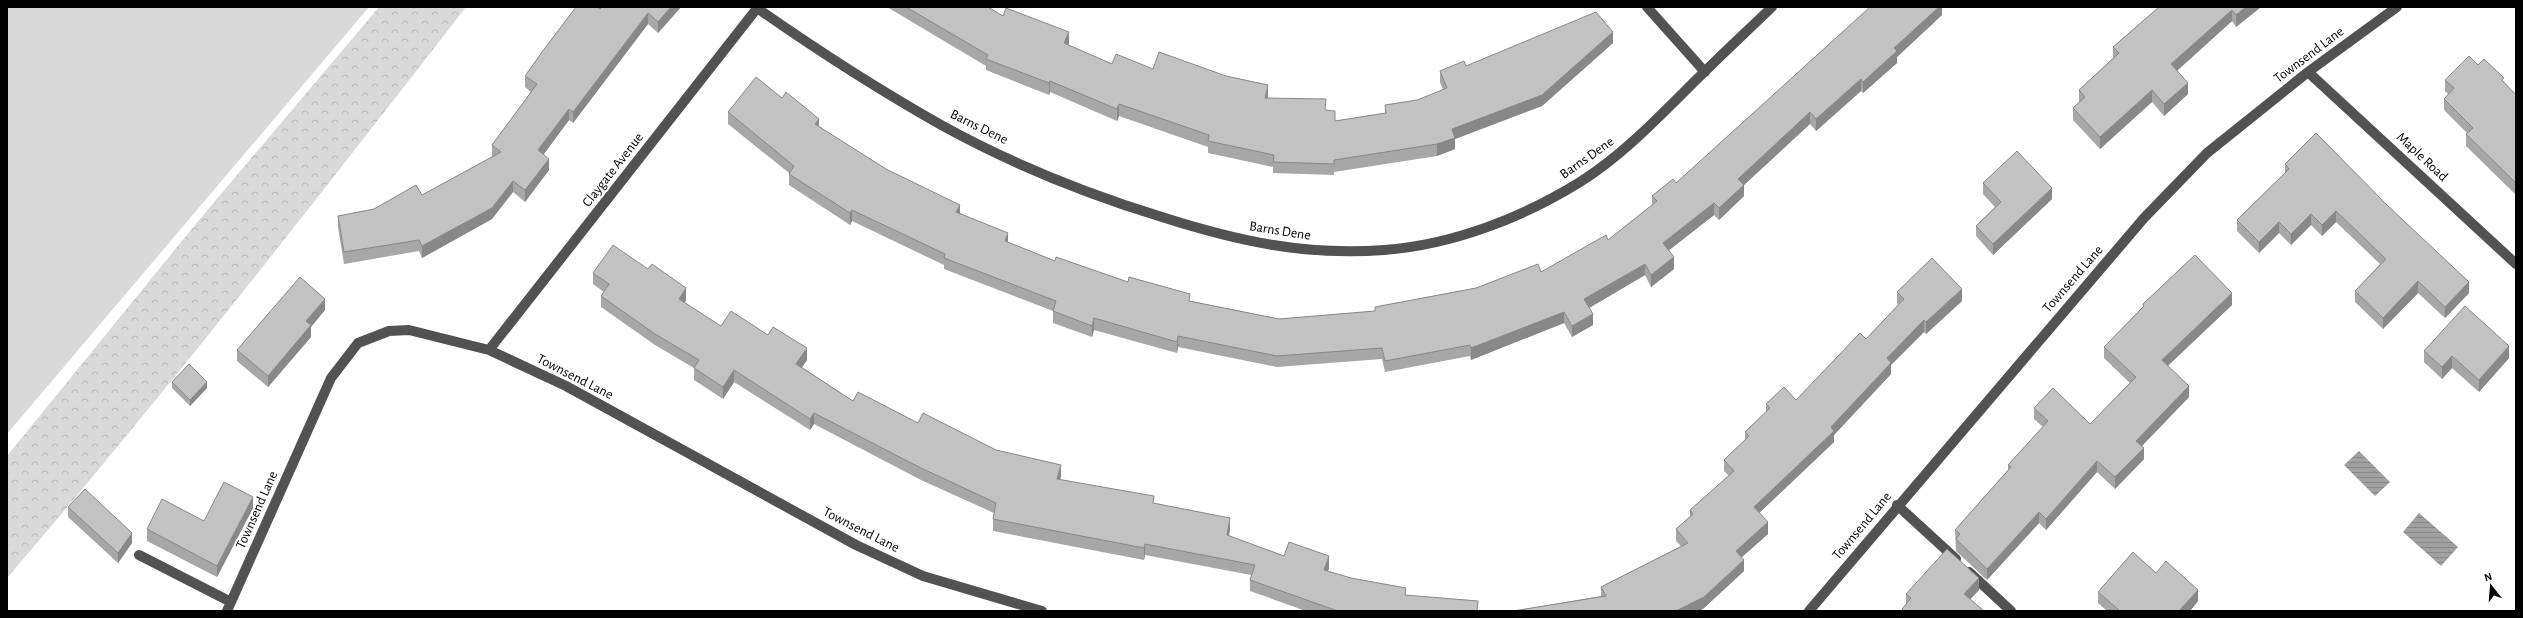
<svg xmlns="http://www.w3.org/2000/svg" width="2523" height="618" viewBox="0 0 2523 618" font-family="'Alegreya Sans',sans-serif">
  <defs>
    <pattern id="forest-crowns" width="20" height="18" patternUnits="userSpaceOnUse"><rect width="20" height="18" fill="#d9d9d9"/><path d="M2 6a3 3 0 1 1 6 0M12 15a3 3 0 1 1 6 0" fill="none" stroke="#b8b8b8"/></pattern>
    <pattern id="water-rules" width="6" height="5" patternUnits="userSpaceOnUse"><rect width="6" height="5" fill="#a0a0a0"/><path d="M0 2.5h6" fill="none" stroke="#888"/></pattern>
  </defs>
  <rect width="100%" height="100%" fill="#fff"/>
  <path fill="url(#forest-crowns)" d="M 379,7 L 466,7 C 316,200 166,393 7,578 L 7,456 L 199,220 Z"/>
  <path fill="#d9d9d9" d="M 7,7 L 369,7 L 7,434 Z"/>
  <path fill="url(#water-rules)" d="M 2359,451 L 2390,482 L 2375,496 L 2344,465 Z
    M 2419,513 L 2458,547 L 2441,566 L 2403,532 Z"/>
  <g fill="none" stroke-linecap="round" stroke-linejoin="round">
    <path stroke="#525252" stroke-width="10" d="M 1647,7 L 1705,72
      M 757,8 C 817,50 879,90 943,126 C 1012,164 1087,194 1162,217 C 1237,241 1305,256 1384,250 C 1452,245 1522,218 1580,182 C 1620,157 1655,121 1689,87 C 1716,60 1744,34 1772,7
      M 2308,72 L 2516,264
      M 489,350 L 758,7
      M 1897,505 L 1956,559
      M 139,555 L 231,602
      M 1969,572 L 2011,611
      M 227,611 L 331,378 L 358,343 L 389,331 L 409,330 L 489,350 L 566,386 L 856,545 L 923,576 L 1042,611
      M 1809,611 L 2144,218 L 2207,153 L 2308,72 L 2397,7"/>
  </g>
  <path fill="#a7a7a7" d="M 602,7 L 681,7 L 658,33 L 648,24 L 573,123 L 569,120 L 543,155 L 549,170 L 525,202 L 513,192 L 492,219 L 422,258 L 419,251 L 344,264 L 338,227 L 338,216 L 374,209 L 422,195 L 492,157 L 492,145 L 531,92 L 525,87 L 525,76 Z
    M 887,7 L 988,7 L 1003,16 L 1069,43 L 1068,45 L 1112,64 L 1153,69 L 1268,96 L 1268,98 L 1326,110 L 1335,121 L 1385,113 L 1385,105 L 1417,100 L 1443,90 L 1440,82 L 1440,71 L 1466,66 L 1613,43 L 1542,106 L 1455,139 L 1455,149 L 1437,156 L 1334,172 L 1334,175 L 1273,173 L 1273,167 L 1208,153 L 1208,147 L 1119,116 L 1117,121 L 1050,92 L 1049,95 L 986,70 L 986,66 Z
    M 1942,7 L 1942,15 L 1897,57 L 1897,63 L 1863,93 L 1861,91 L 1816,131 L 1810,124 L 1744,185 L 1744,196 L 1719,220 L 1714,215 L 1669,250 L 1674,269 L 1651,287 L 1645,275 L 1589,308 L 1593,325 L 1572,337 L 1564,323 L 1471,360 L 1470,356 L 1385,372 L 1382,359 L 1277,367 L 1178,347 L 1177,353 L 1094,330 L 1092,337 L 1053,323 L 1053,311 L 944,269 L 944,265 L 852,221 L 850,225 L 789,185 L 789,173 L 728,124 L 728,112 L 782,98 L 819,127 L 886,169 L 1008,242 L 1055,261 L 1190,301 L 1279,319 L 1375,311 L 1375,307 L 1476,288 L 1541,272 L 1608,240 L 1652,205 L 1652,196 L 1676,183 Z
    M 2159,7 L 2261,7 L 2236,27 L 2232,21 L 2177,71 L 2188,94 L 2164,116 L 2152,102 L 2100,149 L 2073,120 L 2073,108 L 2079,102 L 2079,90 L 2113,58 L 2113,47 Z
    M 2478,65 L 2504,83 L 2516,95 L 2516,195 L 2466,146 L 2466,134 L 2467,133 L 2444,110 L 2444,99 L 2448,94 L 2445,91 L 2445,80 Z
    M 2285,164 L 2469,293 L 2445,318 L 2418,293 L 2383,329 L 2355,302 L 2355,291 L 2380,264 L 2336,222 L 2322,236 L 2311,225 L 2291,245 L 2279,233 L 2259,253 L 2237,231 L 2237,220 L 2285,173 Z
    M 1983,183 L 2052,199 L 1993,255 L 1976,236 L 1976,226 L 1995,207 L 1983,194 Z
    M 593,273 L 686,300 L 685,303 L 721,326 L 807,360 L 802,367 L 853,401 L 996,450 L 1061,476 L 1060,480 L 1154,503 L 1230,529 L 1229,536 L 1284,556 L 1329,568 L 1328,571 L 1406,596 L 1478,611 L 1306,611 L 1250,591 L 1250,580 L 1251,575 L 1145,555 L 1144,560 L 993,531 L 993,519 L 994,513 L 921,480 L 814,424 L 810,430 L 734,382 L 723,399 L 694,380 L 694,368 L 655,345 L 601,307 L 601,296 L 604,292 L 593,284 Z
    M 1897,292 L 1962,301 L 1926,334 L 1924,332 L 1891,365 L 1891,374 L 1834,435 L 1834,442 L 1759,513 L 1768,534 L 1742,557 L 1744,571 L 1704,608 L 1699,611 L 1513,611 L 1601,596 L 1601,587 L 1681,546 L 1676,541 L 1676,529 L 1690,517 L 1690,510 L 1729,476 L 1724,471 L 1724,460 L 1745,440 L 1745,432 L 1766,412 L 1766,404 L 1796,400 L 1866,339 L 1898,305 L 1897,303 Z
    M 2143,304 L 2232,305 L 2168,366 L 2189,397 L 2142,446 L 2144,459 L 2115,489 L 2097,472 L 2046,530 L 2039,523 L 1987,580 L 1956,551 L 1955,530 L 2008,470 L 2008,465 L 2043,427 L 2034,419 L 2034,408 L 2090,424 L 2130,383 L 2104,358 L 2104,347 L 2143,308 Z
    M 325,310 L 311,327 L 311,337 L 268,387 L 237,361 L 237,350 Z
    M 2424,351 L 2509,358 L 2479,392 L 2452,368 L 2442,379 L 2424,362 Z
    M 172,382 L 207,388 L 190,406 L 172,388 Z
    M 68,507 L 132,543 L 118,563 L 68,517 Z
    M 253,508 L 217,577 L 147,541 L 147,529 L 204,521 Z
    M 2156,573 L 2198,601 L 2190,611 L 2107,611 L 2098,603 L 2098,592 Z
    M 1979,590 L 1970,599 L 1984,611 L 1902,611 L 1902,609 L 1906,604 L 1906,594 Z"/>
  <path fill="#888" d="M 671,7 L 681,7 L 658,33 L 658,22 Z
    M 1938,7 L 1942,7 L 1942,15 L 1897,57 L 1897,63 L 1863,93 L 1863,82 L 1894,48 Z
    M 2246,7 L 2261,7 L 2236,27 L 2236,15 Z
    M 2232,10 L 2232,21 L 2171,76 L 2171,64 Z
    M 648,13 L 648,24 L 573,123 L 573,112 Z
    M 1069,32 L 1069,43 L 1064,55 L 1064,43 Z
    M 1613,32 L 1613,43 L 1542,106 L 1455,139 L 1455,149 L 1437,156 L 1437,144 L 1452,129 Z
    M 1861,79 L 1861,91 L 1816,131 L 1816,119 Z
    M 1050,81 L 1050,92 L 1049,95 L 1049,83 Z
    M 2188,83 L 2188,94 L 2164,116 L 2164,104 Z
    M 1268,85 L 1268,96 L 1265,109 L 1265,98 Z
    M 2152,90 L 2152,102 L 2100,149 L 2100,137 Z
    M 1119,104 L 1119,116 L 1117,121 L 1117,109 Z
    M 569,109 L 569,120 L 538,162 L 538,150 Z
    M 1810,112 L 1810,124 L 1744,185 L 1744,196 L 1719,220 L 1719,208 L 1738,179 Z
    M 819,119 L 819,130 L 815,124 Z
    M 549,159 L 549,170 L 525,202 L 525,190 Z
    M 513,181 L 513,192 L 492,219 L 422,258 L 422,246 Z
    M 2052,188 L 2052,199 L 1993,255 L 1993,244 Z
    M 1714,203 L 1714,215 L 1663,255 L 1663,243 Z
    M 960,205 L 960,216 L 956,212 Z
    M 852,210 L 852,221 L 850,225 L 850,213 Z
    M 2336,211 L 2336,222 L 2322,236 L 2322,225 Z
    M 2311,214 L 2311,225 L 2291,245 L 2291,234 Z
    M 2279,222 L 2279,233 L 2259,253 L 2259,242 Z
    M 1008,233 L 1008,245 L 1005,241 Z
    M 1674,257 L 1674,269 L 1651,287 L 1651,275 Z
    M 1645,264 L 1645,275 L 1584,311 L 1584,299 Z
    M 2418,281 L 2418,293 L 2383,329 L 2383,318 Z
    M 2469,282 L 2469,293 L 2445,318 L 2445,307 Z
    M 686,288 L 686,300 L 679,310 L 679,299 Z
    M 1962,289 L 1962,301 L 1926,334 L 1926,322 Z
    M 2232,293 L 2232,305 L 2162,371 L 2162,360 Z
    M 325,299 L 325,310 L 311,327 L 311,337 L 268,387 L 268,376 L 306,321 Z
    M 1564,312 L 1564,323 L 1471,360 L 1471,348 Z
    M 1593,314 L 1593,325 L 1572,337 L 1572,326 Z
    M 1094,318 L 1094,330 L 1092,337 L 1092,326 Z
    M 1924,320 L 1924,332 L 1891,365 L 1891,374 L 1834,435 L 1834,442 L 1754,518 L 1754,507 L 1831,427 L 1887,358 Z
    M 1178,336 L 1178,347 L 1177,353 L 1177,342 Z
    M 2509,346 L 2509,358 L 2479,392 L 2479,380 Z
    M 807,348 L 807,360 L 796,376 L 796,364 Z
    M 2452,356 L 2452,368 L 2442,379 L 2442,367 Z
    M 734,370 L 734,382 L 723,399 L 723,387 Z
    M 207,382 L 207,388 L 190,406 L 190,400 Z
    M 2189,386 L 2189,397 L 2136,452 L 2136,441 Z
    M 814,413 L 814,424 L 810,430 L 810,419 Z
    M 2144,448 L 2144,459 L 2115,489 L 2115,477 Z
    M 2097,461 L 2097,472 L 2046,530 L 2046,519 Z
    M 1061,465 L 1061,476 L 1057,491 L 1057,479 Z
    M 253,497 L 253,508 L 217,577 L 217,566 Z
    M 2039,512 L 2039,523 L 1987,580 L 1987,569 Z
    M 1230,518 L 1230,529 L 1227,546 L 1227,535 Z
    M 1768,522 L 1768,534 L 1736,562 L 1736,551 Z
    M 132,533 L 132,543 L 118,563 L 118,553 Z
    M 1145,544 L 1145,555 L 1144,560 L 1144,548 Z
    M 1329,556 L 1329,568 L 1324,581 L 1324,570 Z
    M 1744,560 L 1744,571 L 1704,608 L 1699,611 L 1676,611 Z
    M 1979,578 L 1979,590 L 1964,606 L 1964,594 Z
    M 2198,590 L 2198,601 L 2190,611 L 2179,611 Z"/>
  <path fill="#c2c2c2" stroke="#888" d="M 576,7 L 597,7 L 600,9 L 602,7 L 671,7 L 658,22 L 648,13 L 573,112 L 569,109 L 538,150 L 549,159 L 525,190 L 513,181 L 492,208 L 422,246 L 419,240 L 344,252 L 338,216 L 374,209 L 416,185 L 422,195 L 501,152 L 492,145 L 537,84 L 525,76 L 542,52 Z
    M 906,7 L 988,7 L 1003,16 L 1006,8 L 1069,32 L 1064,43 L 1112,64 L 1116,54 L 1153,69 L 1159,52 L 1226,76 L 1268,85 L 1265,98 L 1326,99 L 1325,110 L 1335,111 L 1335,121 L 1386,113 L 1385,105 L 1417,100 L 1447,88 L 1440,71 L 1464,61 L 1466,66 L 1596,12 L 1613,32 L 1542,95 L 1452,129 L 1455,138 L 1437,144 L 1334,160 L 1334,164 L 1273,162 L 1274,155 L 1208,141 L 1209,135 L 1119,104 L 1117,109 L 1050,81 L 1049,83 L 986,59 L 988,55 Z
    M 1870,7 L 1939,7 L 1894,48 L 1897,51 L 1863,82 L 1861,79 L 1816,119 L 1810,112 L 1738,179 L 1744,185 L 1719,208 L 1714,203 L 1663,243 L 1674,257 L 1651,275 L 1645,264 L 1584,299 L 1593,314 L 1572,326 L 1564,312 L 1471,348 L 1470,345 L 1385,361 L 1382,348 L 1277,356 L 1178,336 L 1177,342 L 1094,318 L 1092,326 L 1053,311 L 1056,301 L 944,258 L 945,254 L 852,210 L 850,213 L 789,174 L 794,166 L 728,112 L 756,77 L 782,98 L 786,92 L 819,119 L 815,124 L 886,169 L 960,205 L 956,212 L 1008,233 L 1005,241 L 1055,261 L 1056,257 L 1128,282 L 1129,277 L 1190,294 L 1189,301 L 1279,319 L 1375,311 L 1375,307 L 1476,288 L 1538,264 L 1541,272 L 1606,235 L 1608,240 L 1657,201 L 1652,196 L 1673,179 L 1676,183 Z
    M 2159,7 L 2246,7 L 2236,15 L 2232,10 L 2171,64 L 2188,83 L 2164,104 L 2152,90 L 2100,137 L 2073,108 L 2085,97 L 2079,90 L 2119,53 L 2113,47 Z
    M 2469,56 L 2478,65 L 2484,59 L 2504,78 L 2502,80 L 2516,95 L 2516,183 L 2466,134 L 2473,128 L 2444,99 L 2454,88 L 2445,80 Z
    M 2316,133 L 2388,206 L 2469,282 L 2445,307 L 2418,281 L 2383,318 L 2355,291 L 2386,259 L 2336,211 L 2322,225 L 2311,214 L 2291,234 L 2279,222 L 2259,242 L 2237,220 L 2289,169 L 2285,164 Z
    M 2017,151 L 2052,188 L 1993,244 L 1976,226 L 2001,202 L 1983,183 Z
    M 613,245 L 648,269 L 652,264 L 686,288 L 679,299 L 721,326 L 731,311 L 768,335 L 773,327 L 807,348 L 796,364 L 853,401 L 858,392 L 918,423 L 923,413 L 996,450 L 1061,465 L 1057,479 L 1154,496 L 1153,503 L 1230,518 L 1227,535 L 1284,556 L 1289,542 L 1329,556 L 1324,570 L 1351,578 L 1406,588 L 1405,595 L 1478,601 L 1477,611 L 1338,611 L 1250,580 L 1255,565 L 1145,544 L 1144,548 L 993,519 L 996,503 L 921,468 L 814,413 L 810,419 L 734,370 L 723,387 L 694,368 L 699,360 L 655,334 L 601,296 L 609,284 L 593,273 Z
    M 2195,255 L 2232,293 L 2162,360 L 2189,386 L 2136,441 L 2144,448 L 2115,477 L 2097,461 L 2046,519 L 2039,512 L 1987,569 L 1956,539 L 1960,534 L 1955,530 L 2011,467 L 2008,465 L 2048,421 L 2034,408 L 2053,388 L 2090,424 L 2136,377 L 2104,347 L 2144,306 L 2143,304 Z
    M 1932,258 L 1962,289 L 1926,322 L 1924,320 L 1887,358 L 1891,363 L 1831,427 L 1834,431 L 1754,507 L 1768,522 L 1736,551 L 1744,560 L 1704,597 L 1676,611 L 1513,611 L 1606,596 L 1601,587 L 1688,543 L 1676,529 L 1693,514 L 1690,510 L 1734,471 L 1724,460 L 1749,436 L 1745,432 L 1770,408 L 1766,404 L 1784,387 L 1796,400 L 1860,333 L 1866,339 L 1904,299 L 1897,292 Z
    M 300,277 L 325,299 L 306,321 L 311,325 L 268,376 L 237,350 Z
    M 2465,306 L 2509,346 L 2479,380 L 2452,356 L 2442,367 L 2424,351 Z
    M 189,364 L 207,382 L 190,400 L 172,382 Z
    M 224,482 L 253,497 L 217,566 L 147,529 L 162,499 L 204,521 Z
    M 85,489 L 132,533 L 118,553 L 68,507 Z
    M 1947,549 L 1979,578 L 1964,594 L 1984,611 L 1904,611 L 1902,609 L 1911,598 L 1906,594 Z
    M 2133,552 L 2156,573 L 2166,561 L 2198,590 L 2179,611 L 2120,611 L 2098,592 Z"/>
  <g text-anchor="middle" dominant-baseline="central" stroke-width="4" stroke-linejoin="round" paint-order="stroke">
    <g font-size="14" fill="#000" stroke="#fff">
      <text transform="translate(2309 55) rotate(-37)">Townsend Lane</text>
      <text transform="translate(979 127) rotate(26)">Barns Dene</text>
      <text transform="translate(2422 157) rotate(43)">Maple Road</text>
      <text transform="translate(1587 158) rotate(-35)">Barns Dene</text>
      <text transform="translate(613 170) rotate(-52)">Claygate Avenue</text>
      <text transform="translate(1280 231) rotate(9)">Barns Dene</text>
      <text transform="translate(2073 279) rotate(-49)">Townsend Lane</text>
      <text transform="translate(575 377) rotate(27)">Townsend Lane</text>
      <text transform="translate(257 510) rotate(-66)">Townsend Lane</text>
      <text transform="translate(1862 526) rotate(-50)">Townsend Lane</text>
      <text transform="translate(861 530) rotate(27)">Townsend Lane</text>
    </g>
  </g>
  <rect width="2523" height="618" fill="none" stroke="#000000" stroke-width="16"/>
  <g transform="translate(2491 586) rotate(343)" stroke="#ffffff" stroke-width="3" paint-order="stroke">
  <path d="M0-3L7 15L0 10L-7 15Z" fill="#000000"/>
  <text y="-6" font-size="11" font-weight="bold" text-anchor="middle" fill="#000000">N</text>
  </g>
</svg>
